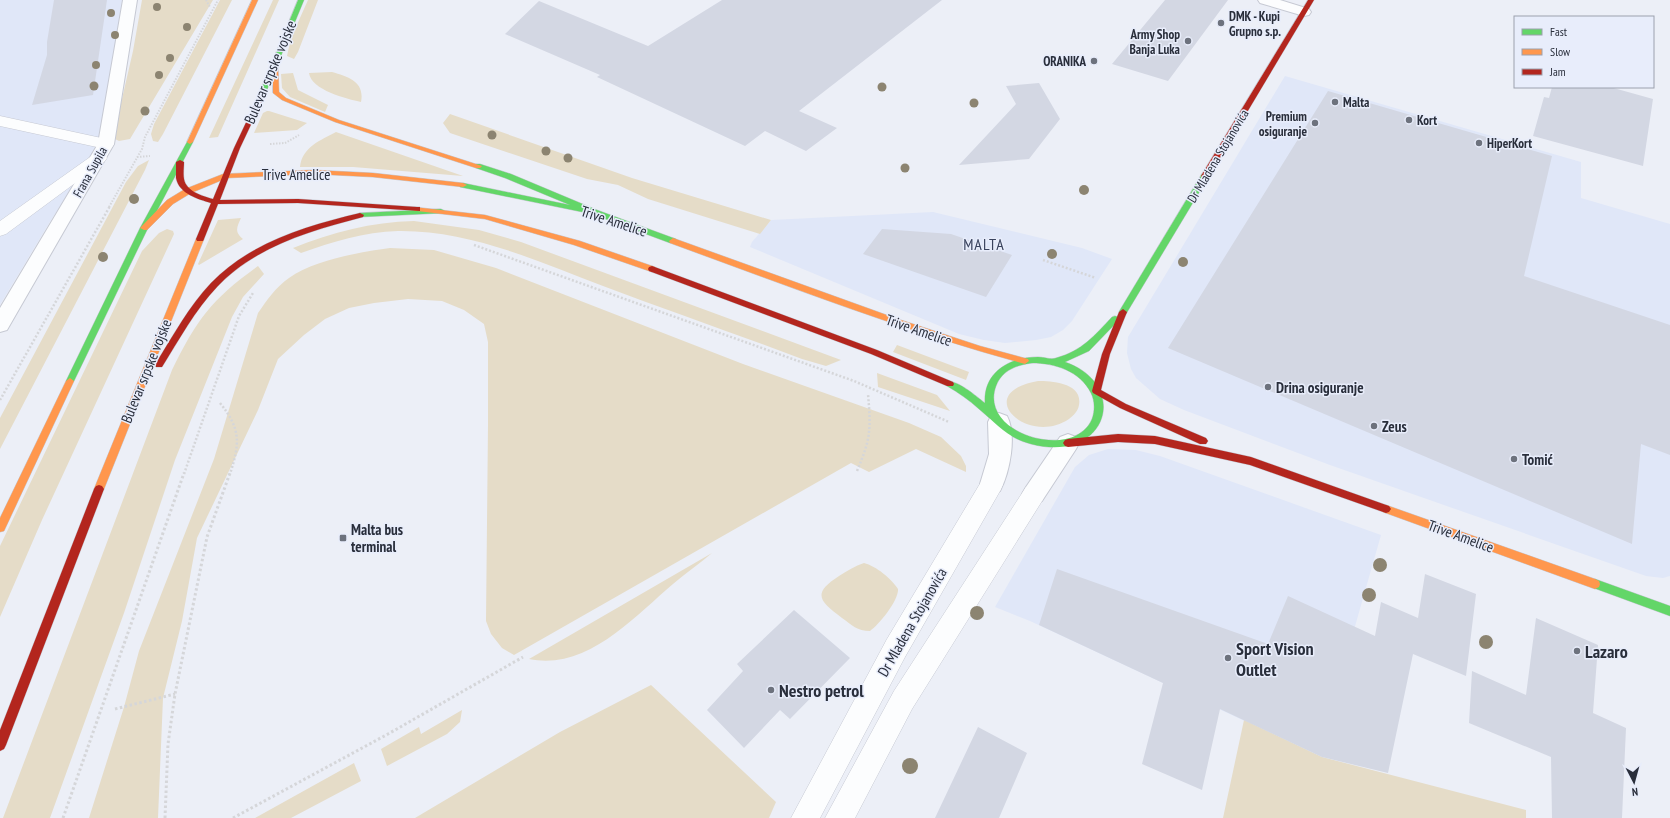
<svg xmlns="http://www.w3.org/2000/svg" width="1670" height="818" viewBox="0 0 1670 818" font-family="'PT Sans Narrow',sans-serif">
  <rect width="100%" height="100%" fill="#eceff7"/>
  <path fill="#e0e7f8" d="M 0,0 L 122,0 L 108,104 L 94,154 L 51,220 L 0,305 Z
    M 1285,76 L 1581,162 L 1581,198 L 1670,224 L 1670,576 L 1663,578 L 1646,576 L 1330,465 L 1184,410 L 1160,399 L 1136,378 L 1131,369 L 1127,353 L 1128,337 Z
    M 933,212 L 1082,248 L 1112,259 L 1072,321 L 1063,330 L 1051,337 L 1036,340 L 1005,343 L 984,340 L 959,334 L 750,247 L 752,242 L 771,220 Z
    M 1108,449 L 1136,450 L 1160,456 L 1381,535 L 1342,672 L 1322,757 L 1030,621 L 995,607 L 1075,467 L 1089,455 Z"/>
  <path fill="#e5dcc8" d="M 142,0 L 213,0 L 130,139 L 119,141 L 113,138 L 133,51 Z
    M 220,0 L 232,0 L 163,134 L 158,142 L 153,141 L 151,134 L 154,124 Z
    M 273,0 L 279,0 L 218,137 L 209,138 Z
    M 308,0 L 318,0 L 298,52 L 294,59 L 287,56 L 291,38 Z
    M 332,72 C 349,77 365,82 361,102 C 347,99 311,90 309,73 Z
    M 293,73 L 298,90 L 328,105 L 325,112 L 290,97 L 282,88 L 281,74 Z
    M 267,111 L 269,111 L 307,123 L 297,130 L 254,133 L 263,113 Z
    M 450,114 L 632,178 L 771,220 L 760,234 L 648,199 L 618,185 L 587,179 L 450,133 L 443,123 Z
    M 336,132 L 463,176 L 353,167 L 300,167 C 302,147 321,140 336,132 Z
    M 149,160 L 145,170 L 0,449 L 0,418 L 126,182 L 138,166 Z
    M 241,218 C 237,227 234,232 243,239 L 199,265 L 198,264 L 218,220 Z
    M 414,221 L 479,230 L 521,242 L 841,360 L 826,366 L 802,359 C 736,334 669,311 603,286 C 537,261 470,230 398,231 C 364,232 332,242 301,253 L 293,248 C 333,232 371,222 414,221 Z
    M 167,229 L 173,231 L 174,234 L 42,520 L 0,617 L 0,546 L 142,251 L 159,233 Z
    M 390,248 L 434,250 L 496,268 L 743,364 L 909,423 L 941,437 L 961,456 L 966,466 L 966,472 L 916,449 L 869,472 L 851,463 L 514,655 L 502,648 L 491,634 L 486,621 L 488,424 L 488,342 L 484,324 L 464,310 L 442,301 L 408,299 L 374,303 L 349,308 L 325,319 L 304,335 L 278,359 L 258,410 L 197,538 L 182,621 L 163,698 L 158,818 L 89,818 L 124,707 L 139,651 L 214,459 L 258,313 C 267,300 276,287 289,278 C 314,260 360,252 390,248 Z
    M 258,266 L 264,274 L 243,297 L 232,317 L 175,460 L 124,613 L 50,818 L 3,818 L 172,370 C 197,319 212,299 258,266 Z
    M 897,345 L 969,372 L 966,380 L 893,352 Z
    M 877,373 L 937,395 L 950,411 L 878,387 Z
    M 1038,381 C 1052,381 1083,383 1079,405 C 1078,411 1074,415 1069,419 C 1028,447 970,393 1038,381 Z
    M 712,553 C 699,564 686,573 673,584 C 634,617 587,671 529,659 Z
    M 864,563 C 876,566 892,579 898,589 C 899,600 879,625 870,631 C 857,631 852,625 842,618 C 820,601 811,594 839,576 C 847,571 855,566 864,563 Z
    M 651,685 L 776,802 L 769,818 L 415,818 L 560,732 Z
    M 462,710 L 460,722 L 447,734 L 387,766 L 381,749 L 419,727 L 421,734 Z
    M 1244,720 L 1322,757 L 1526,810 L 1526,818 L 1223,818 Z
    M 354,763 L 361,781 L 291,818 L 255,818 Z"/>
  <path fill="#d3d7e3" d="M 54,0 L 107,0 L 93,95 L 32,105 L 47,55 L 47,42 Z
    M 722,0 L 942,0 L 799,111 L 837,128 L 806,151 L 765,131 L 745,146 L 597,77 L 600,75 L 505,34 L 539,1 L 648,46 Z
    M 1165,0 L 1228,0 L 1168,81 L 1112,64 Z
    M 1039,83 L 1060,119 L 1029,159 L 959,165 L 1016,104 L 1006,86 Z
    M 1552,87 L 1610,87 L 1653,99 L 1643,166 L 1533,136 L 1544,97 L 1549,98 Z
    M 1328,91 L 1552,156 L 1524,276 L 1670,325 L 1670,455 L 1641,444 L 1632,544 L 1168,348 Z
    M 882,229 L 951,234 L 1012,255 L 986,297 L 863,254 Z
    M 1057,569 L 1268,644 L 1288,596 L 1375,636 L 1381,602 L 1418,618 L 1425,574 L 1476,594 L 1466,676 L 1413,654 L 1388,773 L 1322,757 L 1220,709 L 1202,790 L 1142,764 L 1163,683 L 1039,625 Z
    M 794,610 L 850,658 L 790,719 L 780,710 L 744,748 L 707,710 L 743,671 L 737,664 Z
    M 1536,618 L 1598,645 L 1593,713 L 1626,728 L 1622,818 L 1552,818 L 1551,757 L 1469,723 L 1472,671 L 1526,695 Z
    M 978,727 L 1027,753 L 999,818 L 935,818 Z"/>
  <g fill="none" stroke-linecap="round" stroke-linejoin="round">
    <defs>
      <path id="lane" d="M 0,116 L 106,139 L 112,141 L 114,144 L 112,147 L 106,149 L 0,126 Z
        M 99,153 L 105,155 L 107,158 L 105,161 L 6,234 L 0,236 L 0,221 L 93,155 Z
        M 992,475 L 1000,477 L 1003,484 L 1000,491 L 905,657 L 820,818 L 791,818 L 887,639 L 984,477 Z
        M 1034,485 L 1042,487 L 1045,494 L 1042,501 L 912,709 L 855,818 L 825,818 L 894,691 L 1026,487 Z"/>
      <path id="street" d="M 123,0 L 137,0 L 114,144 L 7,330 L 0,332 L 0,308 L 98,144 Z
        M 1258,0 L 1280,0 L 1309,9 L 1311,12 L 1309,15 L 1304,16 L 1260,3 Z
        M 999,413 L 1007,416 C 1017,435 1010,472 1000,491 L 992,494 L 984,491 L 980,484 L 989,454 L 988,422 L 991,416 Z
        M 1068,434 L 1076,437 L 1079,443 L 1076,449 L 1042,501 L 1034,504 L 1026,501 L 1022,494 L 1026,487 L 1060,437 Z"/>
      <path id="fast" d="M 298,0 L 304,0 L 264,97 L 259,98 L 258,97 Z
        M 190,140 L 193,142 L 148,228 L 74,381 L 70,384 L 67,383 L 66,381 L 140,228 L 187,142 Z
        M 476,164 L 480,164 L 511,174 L 597,210 L 676,239 L 677,241 L 676,243 L 670,243 L 592,214 L 460,187 L 459,185 L 463,183 L 570,205 L 505,178 L 476,168 Z
        M 1202,174 L 1208,174 L 1209,176 L 1126,314 L 1120,314 L 1119,312 L 1120,310 Z
        M 441,209 L 445,211 L 444,213 L 360,217 L 356,215 L 360,213 Z
        M 1115,316 L 1118,317 L 1119,319 L 1118,321 L 1089,351 L 1065,362 C 1131,385 1107,464 1031,444 C 1007,438 997,424 979,409 C 969,400 959,393 947,386 L 946,384 L 947,382 C 957,379 977,397 985,403 C 983,372 1010,357 1038,357 C 1044,357 1051,360 1056,358 C 1082,351 1094,336 1112,317 ZM 1032,363 C 1055,363 1080,371 1091,393 C 1095,401 1095,411 1092,419 C 1074,462 978,434 996,386 C 1002,370 1017,365 1032,363 Z
        M 1595,579 L 1670,606 L 1670,616 L 1591,587 L 1590,584 L 1591,581 Z"/>
      <path id="slow" d="M 252,0 L 258,0 L 193,142 L 190,144 L 188,143 L 187,142 Z
        M 273,66 L 278,67 L 279,92 L 286,98 L 339,120 L 482,166 L 480,168 L 476,168 L 335,122 L 282,100 L 273,93 Z
        M 313,170 L 373,173 L 463,183 L 467,185 L 463,187 L 373,177 L 313,174 L 227,178 L 191,193 L 173,204 L 147,230 L 144,230 L 140,228 L 167,200 L 185,189 L 223,174 Z
        M 414,207 L 485,215 L 580,241 L 655,267 L 656,269 L 652,272 L 649,271 L 574,245 L 485,219 L 417,211 L 414,211 Z
        M 200,236 L 204,239 L 104,489 L 102,492 L 99,493 L 96,492 L 94,489 L 196,239 Z
        M 673,238 L 895,318 L 980,346 L 1028,359 L 1029,361 L 1025,364 C 904,331 788,286 670,243 L 669,241 Z
        M 70,378 L 74,381 L 4,531 L 0,532 L 0,518 L 66,381 Z
        M 1386,505 L 1595,579 L 1599,581 L 1600,584 L 1599,587 L 1595,589 L 1383,512 L 1381,509 L 1383,506 Z"/>
      <path id="jam" d="M 1308,0 L 1314,0 L 1209,176 L 1208,178 L 1202,178 L 1201,176 Z
        M 261,95 L 264,97 L 240,148 L 220,200 L 298,199 L 417,207 L 420,207 L 420,211 L 298,203 L 218,204 L 204,239 L 203,241 L 197,241 L 196,239 L 211,203 C 198,199 179,194 176,178 C 176,173 176,167 176,162 L 180,160 L 184,162 C 184,167 183,174 184,179 C 186,191 202,196 213,199 L 234,148 L 258,97 Z
        M 360,213 L 364,215 L 363,217 C 310,231 256,246 217,287 C 195,310 179,340 162,367 L 156,367 L 155,365 L 156,363 C 173,336 189,306 211,283 C 251,242 306,226 360,213 Z
        M 652,266 L 877,350 L 953,382 L 954,384 L 953,386 L 947,386 L 871,354 L 649,271 L 648,269 L 649,267 Z
        M 1123,309 L 1127,312 L 1110,354 L 1101,390 L 1126,404 L 1206,438 L 1208,441 L 1206,444 L 1200,444 L 1120,408 L 1093,393 L 1092,391 L 1102,354 L 1119,312 Z
        M 1118,434 L 1155,436 L 1251,457 L 1389,506 L 1391,509 L 1389,512 L 1386,513 L 1250,465 L 1155,444 L 1118,442 L 1068,447 L 1065,446 L 1063,443 L 1065,440 L 1068,439 Z
        M 99,485 L 102,486 L 104,489 L 6,745 L 4,749 L 0,751 L 0,730 L 94,489 L 96,486 Z"/>
    </defs>
    <use href="#lane" stroke="#c6c9d3" stroke-width="1"/>
    <use href="#street" stroke="#c6c9d3" stroke-width="2"/>
    <use href="#fast" stroke="#c6c9d3" stroke-width="1"/>
    <use href="#slow" stroke="#c6c9d3" stroke-width="1"/>
    <use href="#jam" stroke="#c6c9d3" stroke-width="1"/>
    <path stroke="#d5d6d9" stroke-width="2" stroke-dasharray="1.5 1.5" stroke-linecap="butt" d="M 206,0 L 210,7
      M 270,144 L 285,143 L 299,135
      M 137,157 L 150,156
      M 109,207 L 142,149 L 145,137 L 218,0"/>
    <path stroke="#d5d6d9" stroke-width="2.5" stroke-dasharray="2 2" stroke-linecap="butt" d="M 474,245 L 854,381 L 949,422
      M 1043,260 L 1096,278
      M 0,400 L 110,206
      M 220,403 C 241,429 240,443 230,474
      M 857,471 C 871,438 871,429 868,394
      M 184,474 L 239,316 L 253,293"/>
    <path stroke="#d5d6d9" stroke-width="3" stroke-dasharray="2.5 2.5" stroke-linecap="butt" d="M 115,709 L 175,694
      M 63,818 L 184,473
      M 165,818 L 168,744 L 175,694 L 207,537 L 230,473
      M 233,818 L 388,734 L 523,657"/>
    <use href="#lane" fill="#fcfdfe" fill-rule="evenodd"/>
    <use href="#street" fill="#fcfdfe" fill-rule="evenodd"/>
    <use href="#fast" fill="#63d668" fill-rule="evenodd"/>
    <use href="#slow" fill="#ff974d" fill-rule="evenodd"/>
    <use href="#jam" fill="#b3261e" fill-rule="evenodd"/>
  </g>
  <g fill="#8c8471">
    <circle cx="157" cy="7" r="4"/>
    <circle cx="111" cy="13" r="4"/>
    <circle cx="187" cy="27" r="4"/>
    <circle cx="115" cy="35" r="4"/>
    <circle cx="170" cy="58" r="4"/>
    <circle cx="96" cy="65" r="4"/>
    <circle cx="159" cy="75" r="4"/>
    <circle cx="94" cy="86" r="4.5"/>
    <circle cx="882" cy="87" r="4.5"/>
    <circle cx="974" cy="103" r="4.5"/>
    <circle cx="145" cy="111" r="4.5"/>
    <circle cx="492" cy="135" r="4.5"/>
    <circle cx="546" cy="151" r="4.5"/>
    <circle cx="568" cy="158" r="4.5"/>
    <circle cx="905" cy="168" r="4.5"/>
    <circle cx="1084" cy="190" r="5"/>
    <circle cx="134" cy="199" r="5"/>
    <circle cx="1052" cy="254" r="5"/>
    <circle cx="103" cy="257" r="5"/>
    <circle cx="1183" cy="262" r="5"/>
    <circle cx="1380" cy="565" r="7"/>
    <circle cx="1369" cy="595" r="7"/>
    <circle cx="977" cy="613" r="7"/>
    <circle cx="1486" cy="642" r="7"/>
    <circle cx="910" cy="766" r="8"/>
  </g>
  <g fill="#6d727d" stroke="#e8edfb" stroke-width="1.5">
    <circle cx="1221" cy="23" r="4"/>
    <circle cx="1188" cy="41" r="4"/>
    <circle cx="1094" cy="61" r="4"/>
    <circle cx="1335" cy="102" r="4"/>
    <circle cx="1409" cy="120" r="4"/>
    <circle cx="1315" cy="123" r="4"/>
    <circle cx="1479" cy="143" r="4"/>
    <circle cx="1268" cy="387" r="4"/>
    <circle cx="1374" cy="426" r="4"/>
    <circle cx="1514" cy="459" r="4"/>
    <rect x="339" y="534" width="8" height="8" rx="2"/>
    <circle cx="1577" cy="651" r="4"/>
    <circle cx="1228" cy="658" r="4"/>
    <circle cx="771" cy="690" r="4"/>
  </g>
  <g text-anchor="middle" dominant-baseline="central" stroke-width="3" stroke-linejoin="round" paint-order="stroke">
    <g font-size="13" font-weight="bold" fill="#292e3b" stroke="#e8edfb" text-anchor="start">
      <text x="1229" y="16">DMK - Kupi<tspan x="1229" dy="15">Grupno s.p.</tspan></text>
      <text x="1180" y="34" text-anchor="end">Army Shop<tspan x="1180" dy="15">Banja Luka</tspan></text>
      <text x="1086" y="61" text-anchor="end">ORANIKA</text>
      <text x="1343" y="102">Malta</text>
      <text x="1307" y="116" text-anchor="end">Premium<tspan x="1307" dy="15">osiguranje</tspan></text>
      <text x="1417" y="120">Kort</text>
      <text x="1487" y="143">HiperKort</text>
    </g>
    <g font-size="13" fill="#292e3b" stroke="#e8edfb">
      <text transform="translate(1218 156) rotate(-59)">Dr Mladena Stojanovića</text>
      <text transform="translate(90 172) rotate(-61)">Frana Supila</text>
    </g>
    <g font-size="15" fill="#292e3b" stroke="#e8edfb">
      <text transform="translate(270 72) rotate(-67)">Bulevar srpske vojske</text>
      <text x="296" y="174">Trive Amelice</text>
      <text transform="translate(614 221) rotate(18)">Trive Amelice</text>
      <text transform="translate(919 330) rotate(19)">Trive Amelice</text>
      <text transform="translate(146 371) rotate(-68)">Bulevar srpske vojske</text>
      <text transform="translate(1461 536) rotate(20)">Trive Amelice</text>
      <text transform="translate(912 622) rotate(-60)">Dr Mladena Stojanovića</text>
    </g>
    <g font-size="15" font-weight="bold" fill="#292e3b" stroke="#e8edfb" text-anchor="start">
      <text x="1276" y="387">Drina osiguranje</text>
      <text x="1382" y="426">Zeus</text>
      <text x="1522" y="459">Tomić</text>
      <text x="351" y="529">Malta bus<tspan x="351" dy="17">terminal</tspan></text>
    </g>
    <g font-size="16" letter-spacing="1" fill="#39425d" stroke="#e8edfb">
      <text x="984" y="244">MALTA</text>
    </g>
    <g font-size="18" font-weight="bold" fill="#292e3b" stroke="#e8edfb" text-anchor="start">
      <text x="1236" y="648">Sport Vision<tspan x="1236" dy="21">Outlet</tspan></text>
      <text x="1585" y="651">Lazaro</text>
      <text x="779" y="690">Nestro petrol</text>
    </g>
  </g>
  <rect x="1514" y="16" width="140" height="72" fill="#e8edfb" stroke="#9ca1ae"/>
  <rect x="1522" y="29" width="20" height="6" fill="#63d668" stroke="#9ca1ae"/>
  <text x="1550" y="36" font-size="12" fill="#292e3b">Fast</text>
  <rect x="1522" y="49" width="20" height="6" fill="#ff974d" stroke="#9ca1ae"/>
  <text x="1550" y="56" font-size="12" fill="#292e3b">Slow</text>
  <rect x="1522" y="69" width="20" height="6" fill="#b3261e" stroke="#9ca1ae"/>
  <text x="1550" y="76" font-size="12" fill="#292e3b">Jam</text>
  <g transform="translate(1634 782) rotate(174)" stroke="#e8edfb" stroke-width="3" paint-order="stroke">
  <path d="M0-3L7 15L0 10L-7 15Z" fill="#292e3b"/>
  <text y="-6" font-size="11" font-weight="bold" text-anchor="middle" fill="#292e3b">N</text>
  </g>
</svg>
